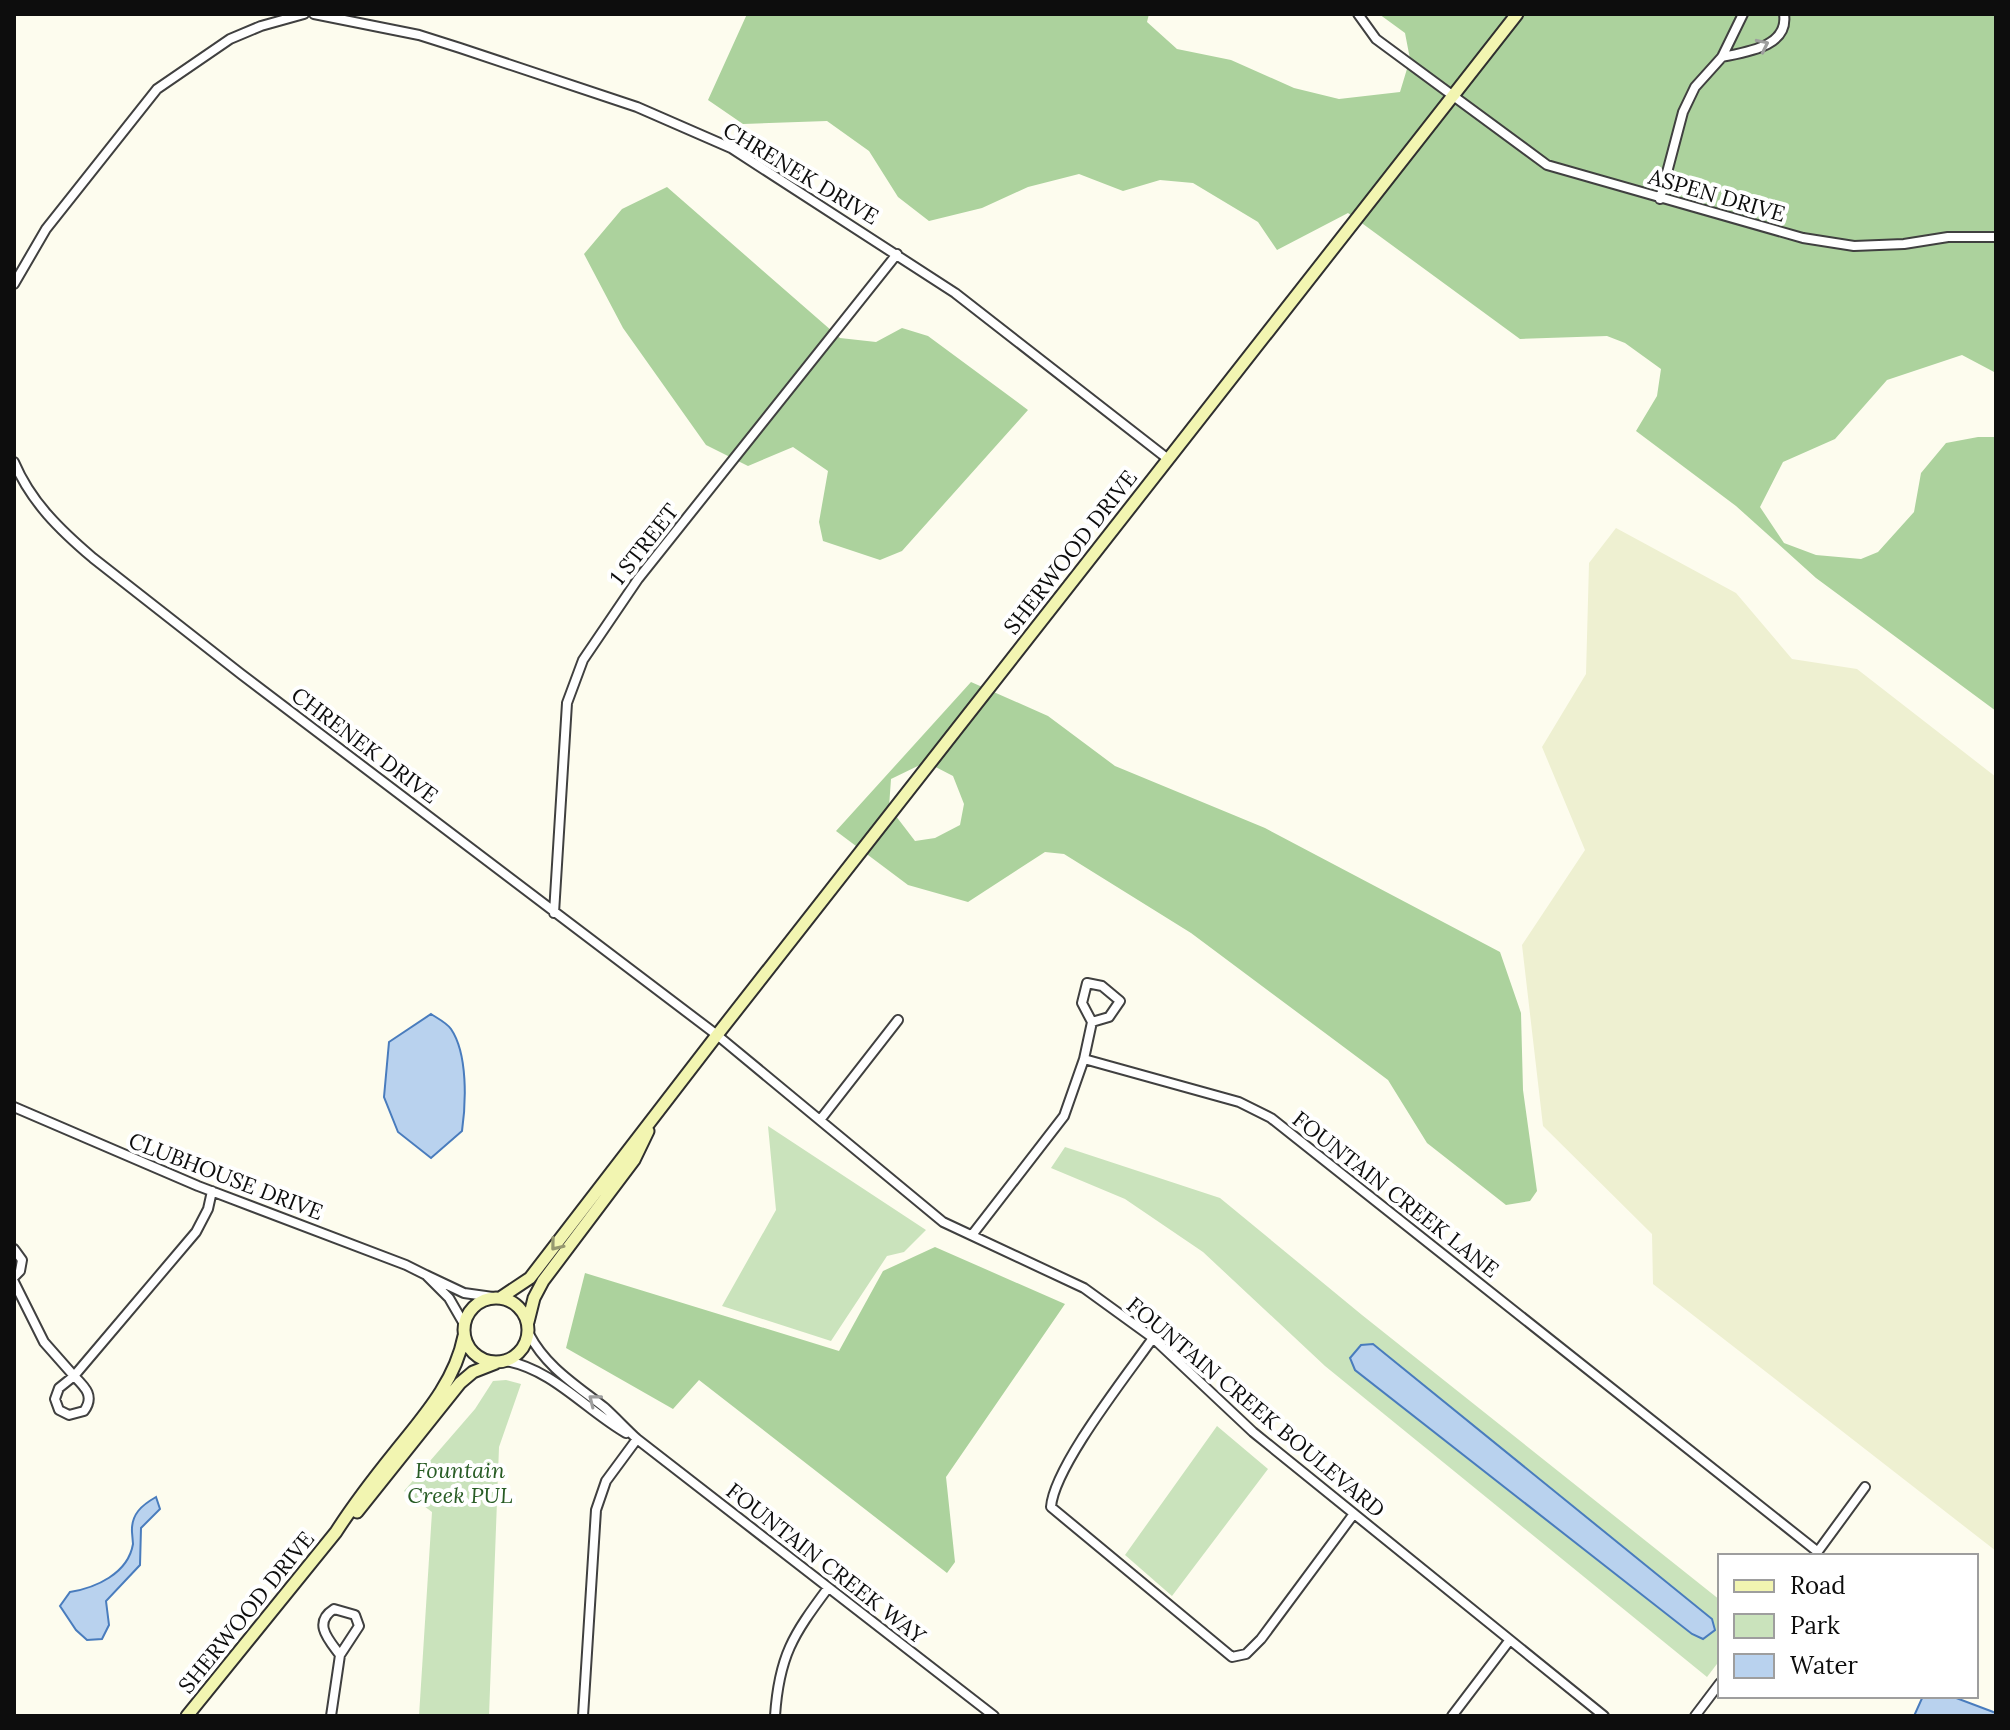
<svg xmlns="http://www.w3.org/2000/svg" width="2010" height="1730" viewBox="0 0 2010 1730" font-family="Lora,serif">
  <rect width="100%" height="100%" fill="#fdfcee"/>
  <path fill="#eef0d1" d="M 1616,528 L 1736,593 L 1792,659 L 1857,669 L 1996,777 L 1996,1551 L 1653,1284 L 1652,1234 L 1543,1126 L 1522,945 L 1585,850 L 1542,747 L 1586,674 L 1589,563 Z"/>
  <path fill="#cae3bc" d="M 768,1126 L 926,1230 L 904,1252 L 887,1256 L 831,1341 L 722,1306 L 776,1210 Z
    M 1065,1147 L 1220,1198 L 1362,1315 L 1720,1600 L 1720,1660 L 1707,1677 L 1325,1366 L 1203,1252 L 1125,1199 L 1051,1168 Z
    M 506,1380 L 521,1384 L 499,1447 L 489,1716 L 419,1716 L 432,1512 L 404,1491 L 475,1409 L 493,1381 Z
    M 1217,1426 L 1268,1469 L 1172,1596 L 1125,1555 Z"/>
  <path fill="#acd29d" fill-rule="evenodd" d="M 747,14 L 1149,14 L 1147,22 L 1177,49 L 1231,60 L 1294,88 L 1339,99 L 1400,92 L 1410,59 L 1405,33 L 1379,14 L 1996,14 L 1996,373 L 1962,355 L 1887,380 L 1835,439 L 1783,462 L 1760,507 L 1784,543 L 1816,555 L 1861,559 L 1878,552 L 1914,512 L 1921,473 L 1946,443 L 1978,437 L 1996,437 L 1996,711 L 1816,578 L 1736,506 L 1636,431 L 1657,396 L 1661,369 L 1625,343 L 1607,336 L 1520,339 L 1348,213 L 1277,250 L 1258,222 L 1193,183 L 1160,180 L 1123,191 L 1079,174 L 1028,187 L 982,208 L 929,221 L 898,197 L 869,151 L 827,121 L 743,124 L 708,100 Z
    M 667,187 L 840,338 L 876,342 L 902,328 L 928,336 L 1028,410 L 902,551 L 880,560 L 823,541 L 819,522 L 828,471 L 793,447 L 748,466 L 706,445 L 623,328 L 584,254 L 622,209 Z
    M 971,682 L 1048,716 L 1115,766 L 1265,828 L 1500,952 L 1521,1013 L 1523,1090 L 1537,1191 L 1530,1201 L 1506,1205 L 1427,1143 L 1388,1080 L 1191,933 L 1064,854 L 1045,852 L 968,902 L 908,885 L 836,831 ZM 926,762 L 953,776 L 964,804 L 960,825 L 935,838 L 915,841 L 889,807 L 891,779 Z
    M 935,1247 L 1065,1304 L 946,1477 L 955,1562 L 947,1573 L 699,1380 L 673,1409 L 566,1348 L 585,1273 L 839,1351 L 883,1271 Z"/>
  <path fill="#b9d2ee" stroke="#497cbd" stroke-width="2" d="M 431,1014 C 437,1018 447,1023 451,1029 C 468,1054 466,1103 462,1131 L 431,1158 L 398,1132 L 384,1097 L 389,1042 Z
    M 1373,1344 L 1712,1619 L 1715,1630 L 1703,1639 L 1692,1634 L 1355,1370 L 1350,1358 L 1361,1345 Z
    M 156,1497 L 160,1509 L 141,1528 L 140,1565 L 106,1601 L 109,1625 L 102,1639 L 87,1640 L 76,1630 L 60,1606 L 70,1592 C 95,1588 128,1574 133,1544 C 133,1544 132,1532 132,1532 C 131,1514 142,1505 156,1497 Z
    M 1923,1696 L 1951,1696 L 1996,1713 L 1996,1716 L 1914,1716 Z"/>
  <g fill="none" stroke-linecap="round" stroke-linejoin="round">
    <defs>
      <path id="street" d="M 314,14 L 419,35 L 460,48 L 637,107 L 731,148 L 955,293 L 1168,459
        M 1358,14 L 1376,39 L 1547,165 L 1803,238 L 1854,246 L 1904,244 L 1948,237 L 1996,237
        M 1722,57 C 1746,52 1789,47 1784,14
        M 1660,199 L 1683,112 L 1695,87 L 1722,57 L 1743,14
        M 14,284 L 46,229 L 157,89 L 230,39 L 261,26 L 304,14
        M 14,462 C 31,502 60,530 93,558 L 241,674 L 717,1035 L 943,1222 L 1084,1288 L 1153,1338 L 1253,1432 L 1604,1716
        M 554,913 L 567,703 L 583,660 L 638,579 L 897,254
        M 1084,1059 L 1239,1102 L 1271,1118 L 1818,1552
        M 14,1107 L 198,1186 L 406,1265 L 426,1275
        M 820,1120 L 898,1020
        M 972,1235 L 1064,1116 L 1084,1059 L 1092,1022 L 1082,1003 L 1087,983 L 1102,986 L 1120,1001 L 1109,1017 L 1092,1022
        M 14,1249 L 22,1260 L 20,1271 L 14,1277
        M 14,1282 L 44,1342 L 74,1376 L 196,1232 L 208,1209 L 212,1191
        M 464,1324 L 449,1298 L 426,1275 L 464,1293 L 500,1298
        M 529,1334 C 546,1367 576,1385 605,1408 C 616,1418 626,1429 637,1439 L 994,1716
        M 1153,1338 C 1127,1375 1054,1467 1051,1507 L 1232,1657 L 1246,1654 L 1261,1639 L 1353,1515
        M 506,1361 C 552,1369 586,1410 626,1433
        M 74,1376 C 85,1387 95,1396 84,1411 L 69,1415 L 59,1410 L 55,1399 L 59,1388 Z
        M 1816,1554 L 1865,1487
        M 331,1716 L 340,1655 L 359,1626 L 355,1615 L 334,1609 C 312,1623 329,1640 340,1655
        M 583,1716 L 596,1510 L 606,1481 L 637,1439
        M 775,1716 C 779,1656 793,1635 828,1588
        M 1452,1716 L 1509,1641
        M 1695,1716 L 1720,1683"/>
      <path id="secondary" d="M464 1330a32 32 0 1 1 64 0a32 32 0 1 1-64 0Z
        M 500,1298 L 530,1278 L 717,1035 L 1517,14
        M 528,1322 L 534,1298 L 543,1281 L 634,1160 L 648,1131
        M 357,1512 L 460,1383 L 473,1372 L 496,1363
        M 187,1716 L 336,1532 C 354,1504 374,1478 395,1452 C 423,1417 455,1382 464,1336"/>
    </defs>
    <use href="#street" stroke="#404040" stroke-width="12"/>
    <use href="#secondary" stroke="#2f2f2f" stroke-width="15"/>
    <use href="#street" stroke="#fff" stroke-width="8"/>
    <use href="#secondary" stroke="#f2f5b1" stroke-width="11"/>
  </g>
  <defs><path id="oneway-chevron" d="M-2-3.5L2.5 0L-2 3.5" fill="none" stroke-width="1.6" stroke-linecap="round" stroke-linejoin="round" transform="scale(2)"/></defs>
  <g stroke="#9e9e9e">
    <use href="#oneway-chevron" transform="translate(1763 45) rotate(-26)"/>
    <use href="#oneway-chevron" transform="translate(594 1400) rotate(-142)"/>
  </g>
  <use stroke="#96986f" href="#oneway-chevron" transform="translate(556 1245) rotate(129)"/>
  <g text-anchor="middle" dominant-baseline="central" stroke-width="8" stroke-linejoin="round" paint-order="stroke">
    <g font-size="22" fill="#0d0d0d" stroke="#fff">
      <text transform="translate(801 173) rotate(31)">CHRENEK DRIVE</text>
      <text transform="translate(1717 195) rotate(16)">ASPEN DRIVE</text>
      <text transform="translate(644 544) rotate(-52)">1 STREET</text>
      <text transform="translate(1070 552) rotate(-52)">SHERWOOD DRIVE</text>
      <text transform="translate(365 745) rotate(37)">CHRENEK DRIVE</text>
      <text transform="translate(226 1176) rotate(21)">CLUBHOUSE DRIVE</text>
      <text transform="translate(1396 1194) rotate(38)">FOUNTAIN CREEK LANE</text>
      <text transform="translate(1256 1407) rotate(40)">FOUNTAIN CREEK BOULEVARD</text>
      <text transform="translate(826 1563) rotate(38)">FOUNTAIN CREEK WAY</text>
      <text transform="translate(246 1612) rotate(-51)">SHERWOOD DRIVE</text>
    </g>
    <g font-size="22" font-style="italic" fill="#285c25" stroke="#fff">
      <text x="460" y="1470">Fountain<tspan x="460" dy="25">Creek PUL</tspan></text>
    </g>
  </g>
  <rect width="2010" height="1730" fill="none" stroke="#0d0d0d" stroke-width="32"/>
  <rect x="1718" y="1554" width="260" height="144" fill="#ffffff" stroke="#9e9e9e" stroke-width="2"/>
  <rect x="1734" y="1580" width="40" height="12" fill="#f2f5b1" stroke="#9e9e9e" stroke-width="2"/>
  <text x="1790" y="1594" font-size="24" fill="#0d0d0d">Road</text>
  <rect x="1734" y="1614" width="40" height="24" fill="#cae3bc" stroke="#9e9e9e" stroke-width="2"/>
  <text x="1790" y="1634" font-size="24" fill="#0d0d0d">Park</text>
  <rect x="1734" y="1654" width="40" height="24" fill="#b9d2ee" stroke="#9e9e9e" stroke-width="2"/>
  <text x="1790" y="1674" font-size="24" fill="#0d0d0d">Water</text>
</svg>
